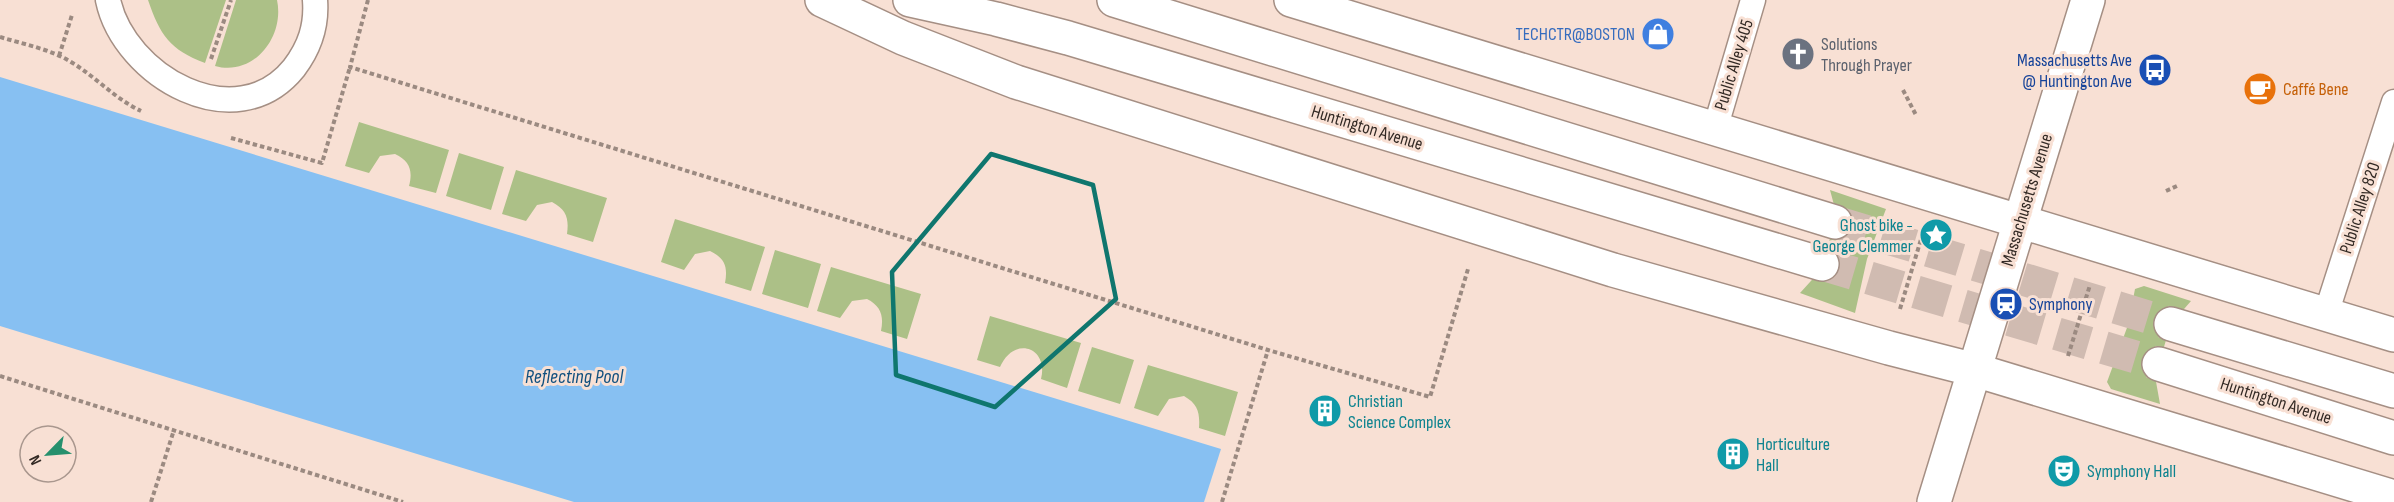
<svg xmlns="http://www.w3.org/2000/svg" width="2394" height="502" viewBox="0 0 2394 502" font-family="'Sofia Sans Condensed',sans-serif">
  <rect width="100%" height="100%" fill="#f8e0d4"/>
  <path fill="#acc087" d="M 148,0 L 226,0 L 205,63 C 170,50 160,35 148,0 Z
    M 236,0 L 277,0 C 285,37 253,77 215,66 Z
    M 359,122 L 449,150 L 436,193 L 409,186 C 413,171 410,161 395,154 L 380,156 L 369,173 L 345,166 Z
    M 459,153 L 504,167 L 491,210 L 446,196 Z
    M 516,170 L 607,198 L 593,242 L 567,234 C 569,219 567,210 552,202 L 537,205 L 526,221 L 502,214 Z
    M 1830,190 L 1886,209 L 1867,259 L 1855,313 L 1800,293 L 1820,271 L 1837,216 Z
    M 675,219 L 765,247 L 751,291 L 725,283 C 728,267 725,258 710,251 L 695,254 L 684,270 L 661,262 Z
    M 775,250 L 821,264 L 808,308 L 762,294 Z
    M 831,267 L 921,294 L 907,339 L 881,331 C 884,316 881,306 867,299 L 852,301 L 840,318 L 817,311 Z
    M 2144,286 L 2191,301 L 2171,324 L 2155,376 L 2160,404 L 2111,389 L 2107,382 L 2128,325 L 2135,289 Z
    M 990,316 L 1081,343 L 1067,388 L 1041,379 C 1049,347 1014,335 1000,367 L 977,360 Z
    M 1092,347 L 1134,360 L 1120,404 L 1078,391 Z
    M 1148,365 L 1238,392 L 1225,436 L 1199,428 C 1200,413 1198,404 1184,396 L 1169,399 L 1158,416 L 1134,408 Z"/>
  <path fill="#87c0f2" d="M 0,77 L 1221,449 L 1204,502 L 574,502 L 0,326 Z"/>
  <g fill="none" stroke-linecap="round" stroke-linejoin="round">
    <path stroke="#d0bbb1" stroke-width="33" stroke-dasharray="33 16" stroke-linecap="butt" d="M 1835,222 L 2171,324
      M 1822,264 L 2159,364"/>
    <defs>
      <path id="lane" d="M 108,0 C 124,76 236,140 294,68 C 310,47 317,26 315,0
        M 1715,129 L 1753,0
        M 2326,314 L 2394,102"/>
      <path id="primary" d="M 822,0 L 903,38 L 1016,82 L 1613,270 L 1889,348 L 1975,370 L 2394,497
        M 910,0 L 996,19 L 1068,38 L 1822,264
        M 1114,0 L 1835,222
        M 1291,0 L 2394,335
        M 2171,324 L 2394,391
        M 2159,364 L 2394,438
        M 1934,502 L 2088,0"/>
    </defs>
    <use href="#lane" stroke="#a58f84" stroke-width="27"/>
    <use href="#primary" stroke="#a58f84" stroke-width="36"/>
    <path stroke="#9b8a81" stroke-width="4" stroke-dasharray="4.5 3" stroke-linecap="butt" d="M 368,0 L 350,67 L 1268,350 L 1430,397 L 1468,269
      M 0,37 C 23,44 50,49 71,62 C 96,77 114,98 141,111
      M 59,56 L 72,15
      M 211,59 L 231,0
      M 1903,90 L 1916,115
      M 231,138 L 322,163 L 350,67
      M 2166,191 L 2179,185
      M 1900,309 L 1922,236
      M 2068,356 L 2090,285
      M 0,376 L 403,502
      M 151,502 L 174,430
      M 1222,502 L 1268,350"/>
    <use href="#lane" stroke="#fff" stroke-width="24"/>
    <use href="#primary" stroke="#fff" stroke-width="33"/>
  </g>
  <path fill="none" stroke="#0f766e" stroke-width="4.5" stroke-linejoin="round" d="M 991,154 L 1093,185 L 1116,299 L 995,407 L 896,375 L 892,272 Z"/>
  <defs>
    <symbol id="shop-disc" viewBox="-11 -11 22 22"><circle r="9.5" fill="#3f7fe0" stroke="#f8e0d4"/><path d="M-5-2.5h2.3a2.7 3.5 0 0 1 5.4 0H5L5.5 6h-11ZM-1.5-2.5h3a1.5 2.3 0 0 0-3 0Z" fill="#fff"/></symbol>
    <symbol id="church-disc" viewBox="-11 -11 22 22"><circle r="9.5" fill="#6b7280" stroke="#f8e0d4"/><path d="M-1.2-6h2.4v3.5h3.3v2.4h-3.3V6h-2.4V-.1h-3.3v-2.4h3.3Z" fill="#fff"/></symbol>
    <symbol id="bus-disc" viewBox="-11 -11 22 22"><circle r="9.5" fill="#1a4fb4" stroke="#f8e0d4"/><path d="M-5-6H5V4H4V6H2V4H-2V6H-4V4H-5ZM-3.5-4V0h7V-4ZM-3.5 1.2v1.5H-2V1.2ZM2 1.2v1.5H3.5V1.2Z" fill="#fff"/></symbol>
    <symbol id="cafe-disc" viewBox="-11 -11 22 22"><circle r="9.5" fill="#e8710a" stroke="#f8e0d4"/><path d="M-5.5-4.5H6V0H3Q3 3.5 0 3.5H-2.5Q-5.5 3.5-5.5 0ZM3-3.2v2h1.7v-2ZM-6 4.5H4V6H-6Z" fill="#fff"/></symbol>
    <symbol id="sight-disc" viewBox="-11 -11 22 22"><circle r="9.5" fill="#0f9aa8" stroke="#f8e0d4"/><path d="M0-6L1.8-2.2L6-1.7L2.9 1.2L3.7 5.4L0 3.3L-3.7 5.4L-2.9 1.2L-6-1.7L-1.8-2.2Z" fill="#fff"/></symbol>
    <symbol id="station-disc" viewBox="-11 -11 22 22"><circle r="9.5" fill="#1a4fb4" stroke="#f8e0d4"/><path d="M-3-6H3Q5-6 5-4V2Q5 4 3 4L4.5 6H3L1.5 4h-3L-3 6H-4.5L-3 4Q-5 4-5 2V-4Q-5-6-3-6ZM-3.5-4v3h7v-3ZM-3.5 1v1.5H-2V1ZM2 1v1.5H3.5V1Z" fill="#fff"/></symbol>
    <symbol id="building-disc" viewBox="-11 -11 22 22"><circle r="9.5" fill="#0f9aa8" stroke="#f8e0d4"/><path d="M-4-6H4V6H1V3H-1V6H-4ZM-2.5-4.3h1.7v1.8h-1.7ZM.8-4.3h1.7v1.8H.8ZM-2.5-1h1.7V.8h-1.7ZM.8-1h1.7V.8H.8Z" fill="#fff"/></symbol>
    <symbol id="theatre-disc" viewBox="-11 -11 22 22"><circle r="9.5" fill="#0f9aa8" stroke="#f8e0d4"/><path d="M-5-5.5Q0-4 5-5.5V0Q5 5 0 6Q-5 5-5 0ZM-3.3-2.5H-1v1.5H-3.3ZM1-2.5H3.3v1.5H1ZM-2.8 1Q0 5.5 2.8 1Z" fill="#fff"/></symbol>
  </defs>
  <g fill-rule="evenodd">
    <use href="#shop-disc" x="1639" y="15" width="38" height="38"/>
    <use href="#church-disc" x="1779" y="35" width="38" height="38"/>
    <use href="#bus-disc" x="2136" y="51" width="38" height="38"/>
    <use href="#cafe-disc" x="2241" y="70" width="38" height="38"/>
    <use href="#sight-disc" x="1917" y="216" width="38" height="38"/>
    <use href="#station-disc" x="1987" y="285" width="38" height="38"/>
    <use href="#building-disc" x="1306" y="392" width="38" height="38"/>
    <use href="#building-disc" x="1714" y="435" width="38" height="38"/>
    <use href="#theatre-disc" x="2045" y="452" width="38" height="38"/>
  </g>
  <g text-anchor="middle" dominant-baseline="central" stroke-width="6" stroke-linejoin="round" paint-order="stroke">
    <g font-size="18" fill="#366cbe" stroke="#f8e0d4" text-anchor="end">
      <text x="1635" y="34">TECHCTR@BOSTON</text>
    </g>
    <g font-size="18" fill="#5b616d" stroke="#f8e0d4" text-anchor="start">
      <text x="1821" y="44">Solutions<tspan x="1821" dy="21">Through Prayer</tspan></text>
    </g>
    <g font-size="18" fill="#164399" stroke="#f8e0d4" text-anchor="end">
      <text x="2132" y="60">Massachusetts Ave<tspan x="2132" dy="21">@ Huntington Ave</tspan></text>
      <text x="2029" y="304" text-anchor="start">Symphony</text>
    </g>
    <g font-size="18" fill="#322924" stroke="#f8e0d4">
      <text transform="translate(1734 65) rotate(-73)">Public Alley 405</text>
      <text transform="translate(1367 128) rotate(17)">Huntington Avenue</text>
      <text transform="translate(2027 200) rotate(-73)">Massachusetts Avenue</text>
      <text transform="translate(2360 208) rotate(-72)">Public Alley 820</text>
      <text transform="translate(2276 401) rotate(18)">Huntington Avenue</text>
    </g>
    <g font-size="18" fill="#c56008" stroke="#f8e0d4" text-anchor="start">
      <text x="2283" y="89">Caffé Bene</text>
    </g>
    <g font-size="18" fill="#0d838f" stroke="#f8e0d4" text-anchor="start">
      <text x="1913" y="225" text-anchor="end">Ghost bike -<tspan x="1913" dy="21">George Clemmer</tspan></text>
      <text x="1348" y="401">Christian<tspan x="1348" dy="21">Science Complex</tspan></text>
      <text x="1756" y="444">Horticulture<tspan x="1756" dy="21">Hall</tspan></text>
      <text x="2087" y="471">Symphony Hall</text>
    </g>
    <g font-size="20" font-style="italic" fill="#11507f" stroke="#f8e0d4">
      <text x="574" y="377">Reflecting Pool</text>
    </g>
  </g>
  <g transform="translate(48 454) rotate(245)"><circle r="28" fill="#f8e0d4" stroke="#a9978e" stroke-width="1.5"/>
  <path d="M0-4.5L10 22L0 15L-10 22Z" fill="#26906d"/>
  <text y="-9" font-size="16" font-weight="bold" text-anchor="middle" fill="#322924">N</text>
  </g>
</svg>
